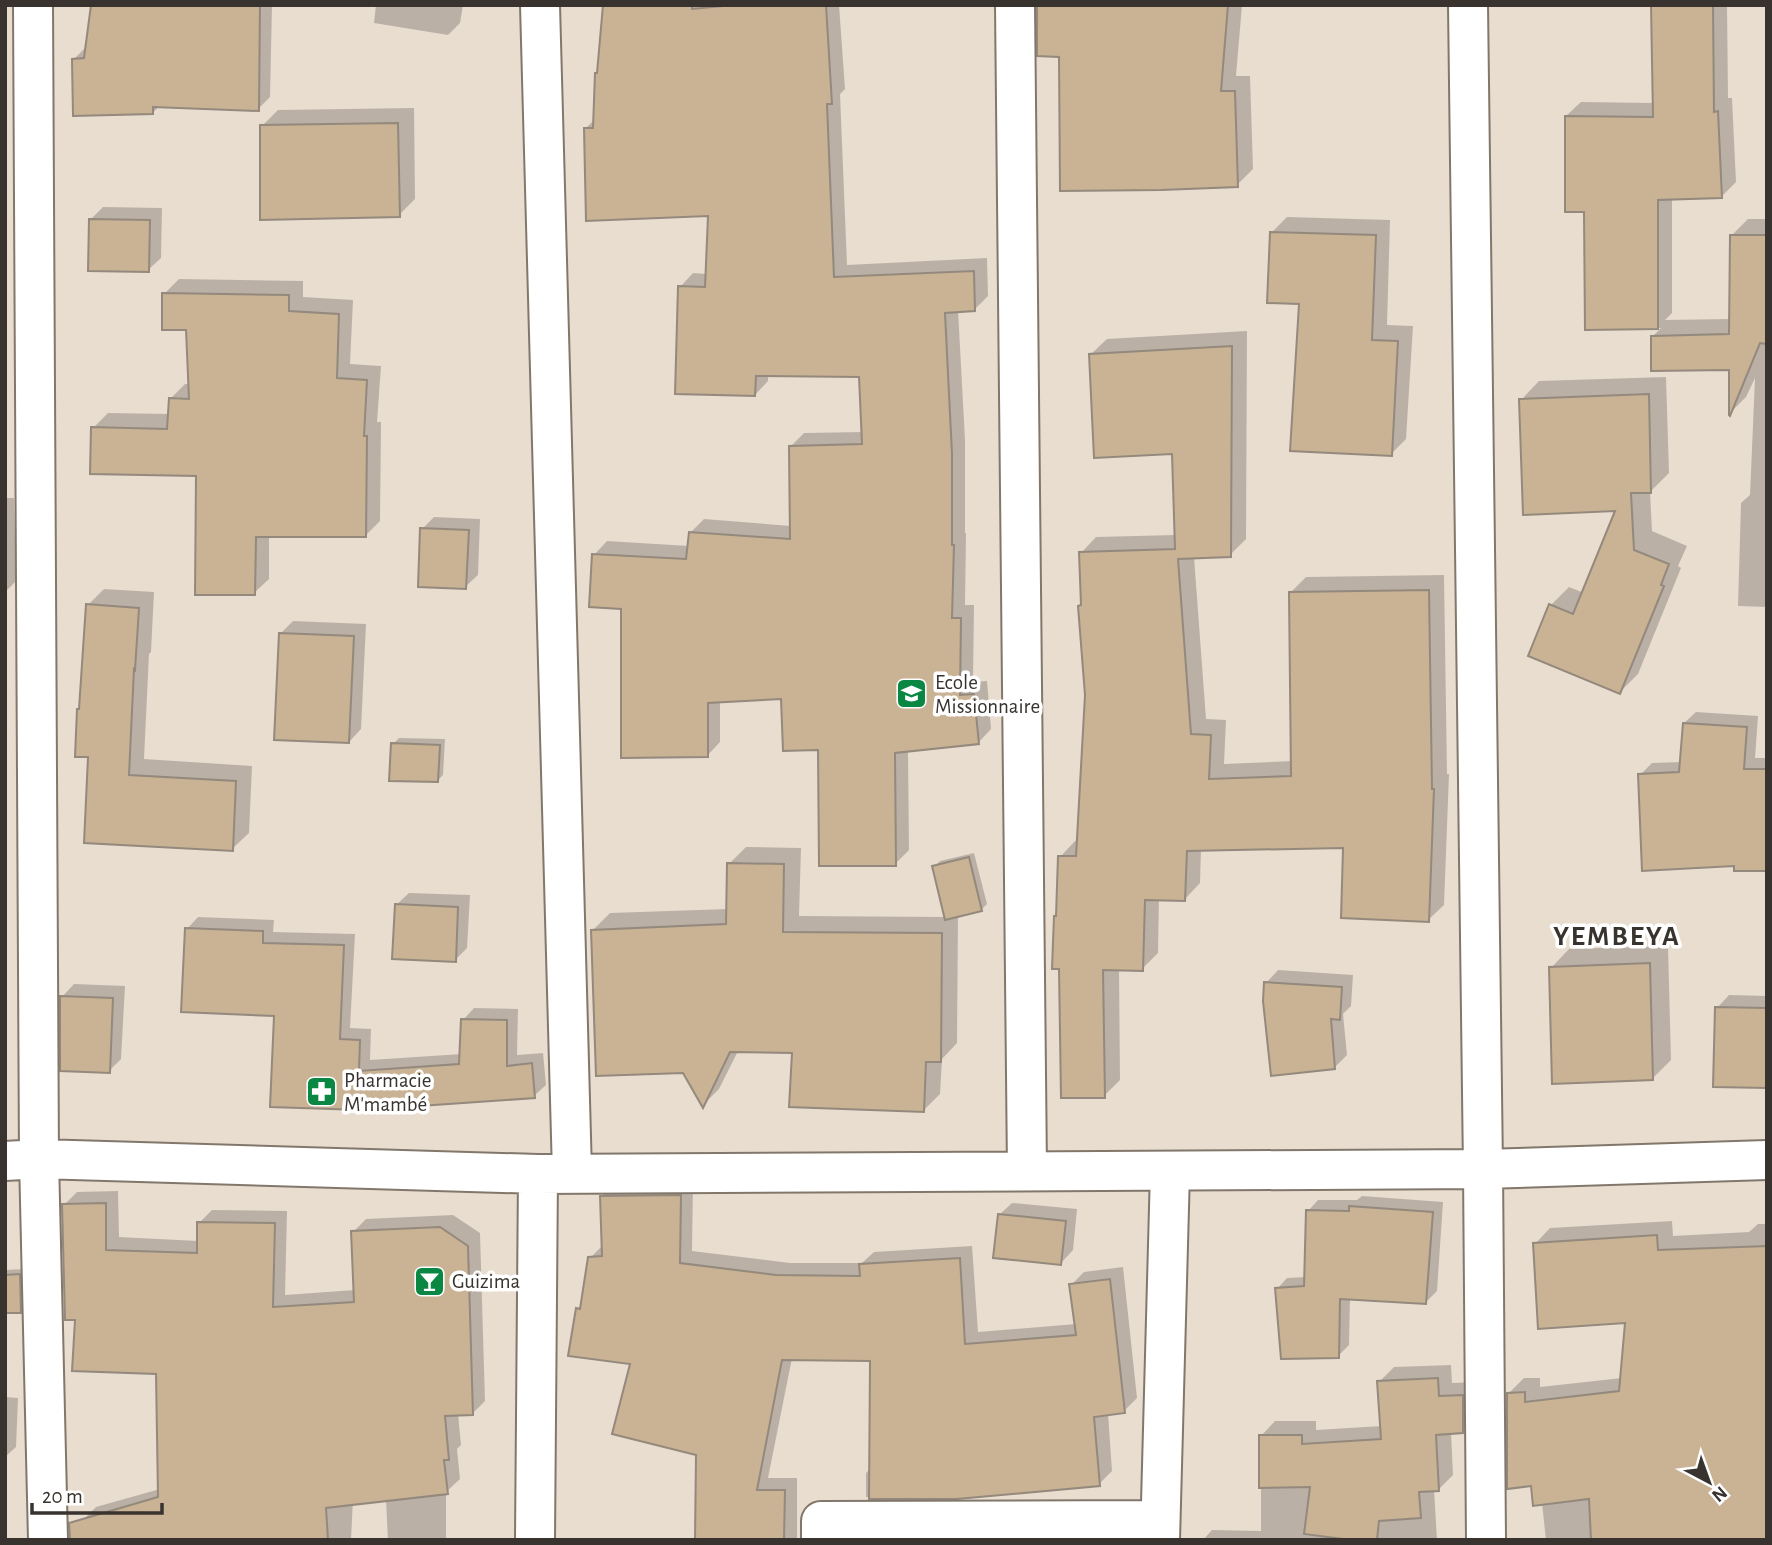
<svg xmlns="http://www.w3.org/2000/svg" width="1772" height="1545" viewBox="0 0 1772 1545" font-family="'Alegreya Sans',sans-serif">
  <rect width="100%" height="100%" fill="#e9ddd0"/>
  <path fill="#0003" d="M 92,5 L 272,5 L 270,97 L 258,109 L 159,106 L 153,113 L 74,59 L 87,46 Z
    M 376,5 L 463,5 L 460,23 L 448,35 L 374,23 Z
    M 605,5 L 839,5 L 845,89 L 840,94 L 847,265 L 987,258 L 988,296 L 974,310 L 958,310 L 965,440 L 965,533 L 966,533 L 965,605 L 974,605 L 973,682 L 987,681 L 991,729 L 978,743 L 908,750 L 909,850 L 895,864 L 820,748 L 783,697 L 720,700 L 720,742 L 707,756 L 594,555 L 607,541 L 689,546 L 690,533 L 704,519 L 791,526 L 791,446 L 804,433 L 864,432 L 861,375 L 768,374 L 768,381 L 755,395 L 680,287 L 693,273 L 707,274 L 710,214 L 585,129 L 595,119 Z
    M 1038,5 L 1242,5 L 1236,76 L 1250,76 L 1253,169 L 1237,185 L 1060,55 Z
    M 1653,5 L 1727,5 L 1728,98 L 1732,98 L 1736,182 L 1722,196 L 1672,198 L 1672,313 L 1665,320 L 1731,319 L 1731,236 L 1748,219 L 1767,219 L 1767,607 L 1738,606 L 1741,503 L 1750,495 L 1755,378 L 1746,397 L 1730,413 L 1731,368 L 1652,337 L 1661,328 L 1587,328 L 1586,211 L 1566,116 L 1581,102 L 1655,103 Z
    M 414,108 L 415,199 L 399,215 L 262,126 L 278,110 Z
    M 103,207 L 162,208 L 161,258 L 148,270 L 91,219 Z
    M 1287,217 L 1390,220 L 1387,325 L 1413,326 L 1406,439 L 1391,454 L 1301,302 L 1272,232 Z
    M 179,279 L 303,281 L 303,297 L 353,300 L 350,364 L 381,366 L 377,422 L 381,422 L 380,521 L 365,536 L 269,535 L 269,579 L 254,593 L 198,474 L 93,428 L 108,413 L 170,414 L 171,398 L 185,384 L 190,384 L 188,328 L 164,294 Z
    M 1247,331 L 1246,539 L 1230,555 L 1194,557 L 1206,719 L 1226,720 L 1224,764 L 1293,761 L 1290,593 L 1306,577 L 1444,575 L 1447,774 L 1449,774 L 1444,905 L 1428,920 L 1345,846 L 1201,849 L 1200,883 L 1185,899 L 1159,898 L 1158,953 L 1142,969 L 1119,969 L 1120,1080 L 1104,1096 L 1058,915 L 1060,857 L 1075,841 L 1078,841 L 1087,695 L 1081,553 L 1096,537 L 1176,535 L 1174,452 L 1091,354 L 1107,339 Z
    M 1666,377 L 1669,473 L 1650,492 L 1652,531 L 1687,546 L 1678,566 L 1681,568 L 1638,674 L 1620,692 L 1551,605 L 1569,587 L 1584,593 L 1618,509 L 1521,400 L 1539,381 Z
    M 5,498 L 14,498 L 16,581 L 5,592 Z
    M 434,517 L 480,519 L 478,575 L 465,587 L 422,529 Z
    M 104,589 L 154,592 L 151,652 L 149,654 L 144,759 L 252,766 L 249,833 L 232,849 L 90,756 L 81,707 L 88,605 Z
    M 293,621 L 366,624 L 361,729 L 349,742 L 281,633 Z
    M 1696,712 L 1758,716 L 1755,758 L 1767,758 L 1767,869 L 1736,864 L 1640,775 L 1652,763 L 1682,762 L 1684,723 Z
    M 399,738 L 445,739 L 443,775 L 437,781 L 393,744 Z
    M 746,847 L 801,848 L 799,916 L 946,917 L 934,867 L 940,861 L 974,853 L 987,904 L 981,910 L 958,915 L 957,1043 L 942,1059 L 940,1094 L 923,1111 L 794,1051 L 738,1051 L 719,1089 L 703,1105 L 684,1071 L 593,930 L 610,913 L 728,909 L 729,864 Z
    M 409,893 L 470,895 L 467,948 L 455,960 L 396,905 Z
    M 198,917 L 274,920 L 273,932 L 355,934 L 350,1028 L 371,1029 L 370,1060 L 462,1054 L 463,1020 L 474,1008 L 518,1009 L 517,1055 L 543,1053 L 546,1085 L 534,1096 L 363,1108 L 276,1014 L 187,929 Z
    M 1668,946 L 1671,1060 L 1652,1079 L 1551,968 L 1569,949 Z
    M 1278,970 L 1353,975 L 1351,1006 L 1343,1014 L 1347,1055 L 1335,1067 L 1266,983 Z
    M 74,984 L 125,986 L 121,1059 L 109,1071 L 62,997 Z
    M 1729,995 L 1767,996 L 1767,1086 L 1717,1008 Z
    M 615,1183 L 693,1183 L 692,1251 L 790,1263 L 862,1263 L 874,1252 L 972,1246 L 978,1332 L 1076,1324 L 1071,1285 L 1084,1272 L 1123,1267 L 1137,1398 L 1124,1411 L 1108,1413 L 1112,1471 L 1099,1484 L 957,1497 L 866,1497 L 866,1473 L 871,1468 L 871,1359 L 792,1358 L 768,1478 L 797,1478 L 797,1540 L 697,1540 L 698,1453 L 633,1363 L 577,1309 L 583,1304 L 590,1258 L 604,1244 L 602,1196 Z
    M 118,1191 L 119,1237 L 198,1241 L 199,1223 L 212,1210 L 287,1211 L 285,1295 L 355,1290 L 353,1232 L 366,1219 L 453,1215 L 480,1233 L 485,1401 L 472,1414 L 458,1414 L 461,1445 L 457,1449 L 460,1479 L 446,1492 L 446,1540 L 388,1540 L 385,1480 L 354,1480 L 351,1540 L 88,1540 L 83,1520 L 96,1507 L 160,1489 L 158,1372 L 76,1318 L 64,1205 L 77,1192 Z
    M 1362,1196 L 1443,1202 L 1437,1291 L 1426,1302 L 1350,1297 L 1349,1345 L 1338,1356 L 1277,1289 L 1287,1278 L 1306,1277 L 1308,1211 L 1318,1200 L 1357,1200 Z
    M 1012,1203 L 1077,1209 L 1073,1250 L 1061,1263 L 999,1215 Z
    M 1672,1221 L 1673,1236 L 1749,1232 L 1758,1224 L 1767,1224 L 1767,1540 L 1546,1540 L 1542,1503 L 1533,1484 L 1508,1394 L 1524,1378 L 1540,1378 L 1540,1387 L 1622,1378 L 1627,1321 L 1535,1244 L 1550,1228 Z
    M 25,1269 L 26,1305 L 20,1311 L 5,1312 L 5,1270 Z
    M 1451,1365 L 1452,1383 L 1477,1382 L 1477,1417 L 1462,1432 L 1451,1432 L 1453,1475 L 1439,1489 L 1434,1489 L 1437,1540 L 1203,1540 L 1212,1530 L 1261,1531 L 1261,1436 L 1275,1421 L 1316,1421 L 1316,1430 L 1382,1426 L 1379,1382 L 1394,1367 Z
    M 5,1397 L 18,1398 L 16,1447 L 5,1457 L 6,1540 L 5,1540 Z"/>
  <path fill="#cab294" stroke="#93897c" stroke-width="2" d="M 91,5 L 260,5 L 259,111 L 153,107 L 153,114 L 73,116 L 72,59 L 84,58 Z
    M 603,5 L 692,5 L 692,9 L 734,5 L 826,5 L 832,104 L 827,104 L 834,277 L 974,271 L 975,311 L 945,313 L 952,454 L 952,545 L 954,545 L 952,618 L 961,618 L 960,695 L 974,694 L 979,744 L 895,753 L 896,866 L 819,866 L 818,750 L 783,751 L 781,699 L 708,703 L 708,757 L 621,758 L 621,609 L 589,607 L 592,554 L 686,559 L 689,532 L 790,539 L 789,446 L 862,444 L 859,377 L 756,376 L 755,396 L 675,394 L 678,286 L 705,287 L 708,216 L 586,221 L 584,128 L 593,128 L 595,73 L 597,73 Z
    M 1037,5 L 1228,5 L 1221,91 L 1235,91 L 1238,187 L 1161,190 L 1060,191 L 1059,57 L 1037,56 Z
    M 1651,5 L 1713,5 L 1714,112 L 1718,111 L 1722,198 L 1658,200 L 1658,329 L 1585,330 L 1584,212 L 1565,212 L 1565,116 L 1653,117 Z
    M 398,123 L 400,217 L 260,220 L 260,125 Z
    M 89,219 L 150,220 L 149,272 L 88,271 Z
    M 1270,232 L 1376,235 L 1372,340 L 1398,341 L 1392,456 L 1290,451 L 1299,304 L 1267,303 Z
    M 1730,235 L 1767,235 L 1767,344 L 1760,343 L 1730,416 L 1729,415 L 1729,370 L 1651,371 L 1651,336 L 1729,334 Z
    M 162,293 L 289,295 L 289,311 L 339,314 L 337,378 L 367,380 L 364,436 L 367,436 L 366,537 L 256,537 L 255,595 L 195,595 L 196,476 L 90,474 L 91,427 L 167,429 L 169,398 L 189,399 L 186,330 L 162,330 Z
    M 1232,346 L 1231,557 L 1178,559 L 1191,734 L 1211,735 L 1209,779 L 1291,776 L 1289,592 L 1429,590 L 1432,789 L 1434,789 L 1429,922 L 1341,918 L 1343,848 L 1187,851 L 1185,901 L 1145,900 L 1143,971 L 1103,970 L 1105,1098 L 1061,1098 L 1059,969 L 1052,969 L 1054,916 L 1056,916 L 1058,856 L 1076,856 L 1085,695 L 1078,606 L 1081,605 L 1079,552 L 1175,549 L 1172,454 L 1094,458 L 1089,354 Z
    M 1649,394 L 1651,493 L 1631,493 L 1634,550 L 1669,564 L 1661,585 L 1664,586 L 1620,694 L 1528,656 L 1549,604 L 1573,614 L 1615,511 L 1523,515 L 1519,399 Z
    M 420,528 L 469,530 L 466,589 L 418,587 Z
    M 86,604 L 139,608 L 135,670 L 134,669 L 129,775 L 236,781 L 233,851 L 84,843 L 88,757 L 75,757 L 77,709 L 79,709 Z
    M 279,633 L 354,636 L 349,743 L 274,740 Z
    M 1683,723 L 1747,727 L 1744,769 L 1767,769 L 1767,871 L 1734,871 L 1734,866 L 1642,871 L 1638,774 L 1679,772 Z
    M 391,743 L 440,745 L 438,782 L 389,781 Z
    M 969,857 L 982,911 L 945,920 L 932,866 Z
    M 727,863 L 784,864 L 783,932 L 942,933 L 941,1062 L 926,1062 L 924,1112 L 789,1107 L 792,1053 L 730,1052 L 703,1108 L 683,1073 L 596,1076 L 591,930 L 726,924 Z
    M 395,904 L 458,907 L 456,962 L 392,959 Z
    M 185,928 L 263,931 L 263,943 L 344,945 L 340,1039 L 360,1040 L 359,1071 L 459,1064 L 461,1019 L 507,1020 L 507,1066 L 532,1063 L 535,1098 L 362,1110 L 270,1107 L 274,1016 L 181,1012 Z
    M 1650,963 L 1653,1080 L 1552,1084 L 1549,967 Z
    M 1264,982 L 1342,987 L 1340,1020 L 1331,1019 L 1335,1069 L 1271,1076 L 1263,1001 Z
    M 60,996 L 113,998 L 110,1073 L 60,1071 Z
    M 1715,1007 L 1767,1008 L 1767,1088 L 1713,1087 Z
    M 681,1195 L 680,1263 L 776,1275 L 860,1276 L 859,1264 L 960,1258 L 965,1344 L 1076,1335 L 1069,1284 L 1110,1279 L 1125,1413 L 1094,1417 L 1100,1486 L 957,1499 L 869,1499 L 870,1361 L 782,1360 L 757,1490 L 785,1490 L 784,1540 L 695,1540 L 696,1455 L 612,1434 L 630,1364 L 568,1356 L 576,1308 L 580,1309 L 588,1257 L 602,1256 L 600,1196 Z
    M 106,1203 L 106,1250 L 197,1253 L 197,1222 L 275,1223 L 273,1307 L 354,1302 L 351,1231 L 440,1227 L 468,1246 L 473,1415 L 445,1416 L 449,1460 L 444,1460 L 448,1494 L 326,1508 L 328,1540 L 70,1540 L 69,1523 L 158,1497 L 156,1374 L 72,1371 L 75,1320 L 65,1320 L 62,1204 Z
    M 1349,1206 L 1433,1212 L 1426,1304 L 1340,1299 L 1339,1358 L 1281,1359 L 1275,1288 L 1304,1286 L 1306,1210 L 1349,1211 Z
    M 998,1214 L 1066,1221 L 1061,1265 L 993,1258 Z
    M 1657,1235 L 1658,1250 L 1767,1246 L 1767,1540 L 1591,1540 L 1589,1499 L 1533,1506 L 1531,1486 L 1507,1489 L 1507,1393 L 1525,1392 L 1525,1402 L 1619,1391 L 1625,1323 L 1538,1329 L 1533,1243 Z
    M 20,1274 L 21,1313 L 5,1313 L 5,1275 Z
    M 1438,1378 L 1439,1396 L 1463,1395 L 1463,1433 L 1436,1435 L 1439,1491 L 1419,1492 L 1421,1518 L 1379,1521 L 1377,1540 L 1351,1540 L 1304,1534 L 1310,1487 L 1259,1488 L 1259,1435 L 1302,1435 L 1302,1444 L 1381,1439 L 1377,1381 Z"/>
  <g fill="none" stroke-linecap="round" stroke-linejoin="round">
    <defs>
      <path id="minor" d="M 33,5 L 39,1159 L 48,1540
        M 540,5 L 572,1173
        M 1015,5 L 1027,1171
        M 1468,5 L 1483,1169 L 1767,1160
        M 5,1161 L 39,1159 L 538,1174 L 1483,1169 L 1486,1540
        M 535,1540 L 538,1174
        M 821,1540 L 821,1521 L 1160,1520
        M 1160,1540 L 1170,1171"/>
    </defs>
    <use href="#minor" stroke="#82776b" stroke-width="42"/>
    <use href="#minor" stroke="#fff" stroke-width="38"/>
  </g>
  <defs>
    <symbol id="school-square" viewBox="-11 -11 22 22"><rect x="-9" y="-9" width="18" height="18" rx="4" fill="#0a8843" stroke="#fff"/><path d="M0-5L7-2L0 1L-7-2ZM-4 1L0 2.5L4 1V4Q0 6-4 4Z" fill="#fff"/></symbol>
    <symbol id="pharmacy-square" viewBox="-11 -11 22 22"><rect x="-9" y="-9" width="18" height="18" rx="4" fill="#0a8843" stroke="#fff"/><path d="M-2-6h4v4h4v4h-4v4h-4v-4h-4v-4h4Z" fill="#fff"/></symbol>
    <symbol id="bar-square" viewBox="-11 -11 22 22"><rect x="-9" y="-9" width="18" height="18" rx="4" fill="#0a8843" stroke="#fff"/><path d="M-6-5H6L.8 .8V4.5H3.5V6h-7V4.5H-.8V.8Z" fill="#fff"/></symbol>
  </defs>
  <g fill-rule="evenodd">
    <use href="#school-square" x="894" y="676" width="35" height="35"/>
    <use href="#pharmacy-square" x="304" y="1074" width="35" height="35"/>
    <use href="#bar-square" x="412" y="1264" width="35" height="35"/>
  </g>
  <g text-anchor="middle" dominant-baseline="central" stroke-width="7" stroke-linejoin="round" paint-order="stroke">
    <g font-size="21" fill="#38332e" stroke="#fff" text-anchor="start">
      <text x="935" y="682">Ecole<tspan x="935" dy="24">Missionnaire</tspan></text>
      <text x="344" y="1080">Pharmacie<tspan x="344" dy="24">M'mambé</tspan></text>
      <text x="452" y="1281">Guizima</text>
    </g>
    <g font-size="28" font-weight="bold" letter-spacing="2" fill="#38332e" stroke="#fff">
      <text x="1617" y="937">YEMBEYA</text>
    </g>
  </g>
  <rect width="1772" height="1545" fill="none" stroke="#38332e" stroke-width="14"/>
  <g transform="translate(1709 1482) rotate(139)" stroke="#ffffff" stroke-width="5" paint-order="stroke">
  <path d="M0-5L12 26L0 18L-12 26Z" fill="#38332e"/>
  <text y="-10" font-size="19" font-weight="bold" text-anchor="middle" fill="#38332e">N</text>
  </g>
  <path d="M32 1503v10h130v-10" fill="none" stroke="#38332e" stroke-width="3.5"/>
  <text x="42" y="1503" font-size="21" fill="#38332e" stroke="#ffffff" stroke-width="5" paint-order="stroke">20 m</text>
</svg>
